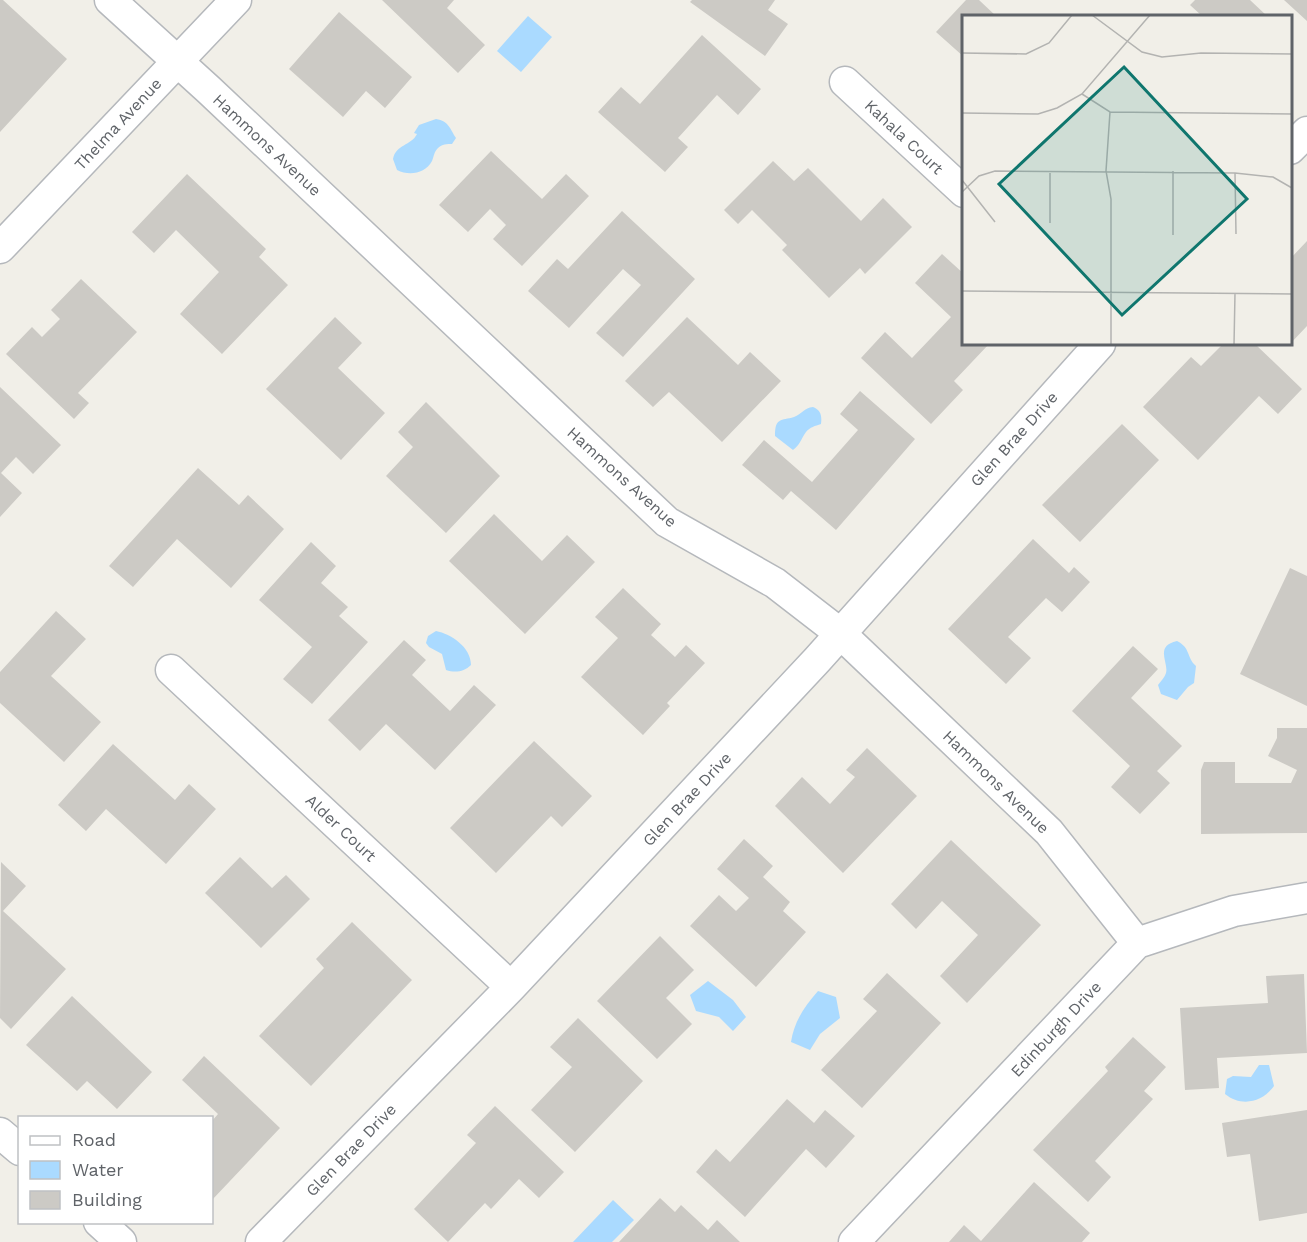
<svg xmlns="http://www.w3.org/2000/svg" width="1307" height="1242" viewBox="0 0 1307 1242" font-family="'Work Sans',sans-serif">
  <rect width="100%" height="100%" fill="#f1efe8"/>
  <path fill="#aadaff" d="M 528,16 L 552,37 L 521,72 L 497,51 Z
    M 436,119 C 449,121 450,129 456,138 L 452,144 C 447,144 442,144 438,148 C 434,152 434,156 432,161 C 425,174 409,176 397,170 L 393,159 C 396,144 411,146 417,134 L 414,133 L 419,125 Z
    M 813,407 C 821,410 822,416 821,424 C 815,426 810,427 806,432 C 801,439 800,445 793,450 L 775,436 C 775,417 781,421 794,417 C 802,414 804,408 813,407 Z
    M 436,631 C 451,634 471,647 471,665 C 464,672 455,673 446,670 L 442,654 L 429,647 L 426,643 L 428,636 Z
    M 1177,641 C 1191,648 1186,657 1196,666 L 1194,683 L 1188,687 L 1177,700 L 1161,694 L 1158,685 C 1161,681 1165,677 1166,673 C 1169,663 1154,646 1177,641 Z
    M 708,981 L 733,1000 L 746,1017 L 733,1031 L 719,1017 L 696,1011 L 690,995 Z
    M 818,991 L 836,997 L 840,1018 L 820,1034 L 810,1050 L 791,1042 C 794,1022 804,1007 818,991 Z
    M 1259,1065 L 1269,1065 L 1274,1086 C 1262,1103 1241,1107 1225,1094 L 1227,1079 L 1233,1076 L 1251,1077 Z
    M 613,1200 L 634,1220 L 612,1242 L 573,1242 Z"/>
  <path fill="#cccac5" d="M 0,0 L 3,0 L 67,59 L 0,132 Z
    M 382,0 L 454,0 L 447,8 L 485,45 L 458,73 Z
    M 692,0 L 775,0 L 768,10 L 788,24 L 765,56 L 690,2 Z
    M 966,0 L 979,0 L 996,16 L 964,16 L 964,57 L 936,32 Z
    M 1195,0 L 1250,0 L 1267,16 L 1202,16 L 1190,5 Z
    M 1284,0 L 1307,0 L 1307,21 Z
    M 339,12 L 412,77 L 385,108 L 366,91 L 343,117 L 289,69 Z
    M 702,35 L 761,89 L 738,115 L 717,95 L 678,138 L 688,147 L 665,172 L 598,112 L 621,87 L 640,104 Z
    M 491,151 L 542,199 L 566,174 L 589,196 L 522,266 L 493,239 L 506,225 L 490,209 L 468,232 L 439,205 Z
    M 773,161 L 794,181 L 808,168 L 861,221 L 883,198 L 912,227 L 865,274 L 860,268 L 829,298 L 782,250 L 787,245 L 752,210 L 738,224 L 724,210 Z
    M 187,174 L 266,249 L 259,257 L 288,285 L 222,354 L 180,314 L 219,272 L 176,230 L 154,253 L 132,232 Z
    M 622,211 L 695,279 L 623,357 L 596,333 L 641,285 L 623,269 L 569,328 L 528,291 L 557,259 L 568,269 Z
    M 1307,241 L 1307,326 L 1290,344 L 1290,259 Z
    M 942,254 L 964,274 L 964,344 L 989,344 L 954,381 L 963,390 L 931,424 L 861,358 L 885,332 L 912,358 L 951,317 L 915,283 Z
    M 81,279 L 137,332 L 78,393 L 89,403 L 74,419 L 6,354 L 32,327 L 42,337 L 60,319 L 51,310 Z
    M 335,317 L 362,343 L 338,368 L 385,413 L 341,460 L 266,389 Z
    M 687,317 L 738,365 L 750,352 L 781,381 L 722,442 L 669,392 L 653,407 L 625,381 Z
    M 1223,344 L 1255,344 L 1302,389 L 1278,414 L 1259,396 L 1198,460 L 1143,407 L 1191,357 L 1201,366 Z
    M 0,387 L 61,445 L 33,474 L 16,457 L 1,473 L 22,493 L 0,517 Z
    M 860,391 L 915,439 L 836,530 L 791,491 L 783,500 L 742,465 L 764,440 L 812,482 L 858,430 L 840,414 Z
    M 426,402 L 500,476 L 446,533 L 386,476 L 413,447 L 398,432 Z
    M 1122,424 L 1159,460 L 1080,542 L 1042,505 Z
    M 198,468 L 239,505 L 248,495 L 284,529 L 231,588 L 177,539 L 133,587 L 109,566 Z
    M 494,514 L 542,561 L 567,535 L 595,562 L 525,634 L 449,561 Z
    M 1033,539 L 1069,573 L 1074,567 L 1090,582 L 1062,612 L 1046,598 L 1008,637 L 1031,658 L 1006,684 L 948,629 Z
    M 311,542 L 336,566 L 321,583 L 348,607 L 339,616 L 368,642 L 312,704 L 283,679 L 312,647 L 259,600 Z
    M 1290,568 L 1307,576 L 1307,706 L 1240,674 Z
    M 623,588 L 661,624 L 651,635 L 675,657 L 686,645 L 705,663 L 667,703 L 670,706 L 643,735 L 581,677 L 618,638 L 595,617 Z
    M 56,611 L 86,639 L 51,676 L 101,722 L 64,762 L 0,703 L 0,672 Z
    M 404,640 L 426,660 L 412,675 L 450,711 L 474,685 L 496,705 L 435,770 L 386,724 L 360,751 L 328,720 Z
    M 1133,646 L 1158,669 L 1131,698 L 1182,746 L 1157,771 L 1170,783 L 1140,814 L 1111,787 L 1130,766 L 1072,711 Z
    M 1277,728 L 1307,728 L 1307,833 L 1201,834 L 1201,770 L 1204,762 L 1235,762 L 1235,783 L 1291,783 L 1297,770 L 1268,756 L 1277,738 Z
    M 534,741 L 592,796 L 562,827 L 551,816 L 496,873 L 450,828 Z
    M 113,744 L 175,800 L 189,784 L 216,809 L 166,864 L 106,809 L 86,831 L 58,805 Z
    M 867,748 L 917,796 L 843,873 L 775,806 L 802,777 L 830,804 L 855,777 L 846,770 Z
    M 744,839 L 773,866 L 763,877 L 790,902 L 783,911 L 806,932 L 756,987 L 690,926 L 719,895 L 736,911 L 749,898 L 717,869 Z
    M 951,840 L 1041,925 L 967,1003 L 940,976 L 978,935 L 942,901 L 916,929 L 891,904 Z
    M 240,857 L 272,888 L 286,875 L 310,899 L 261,948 L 205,893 Z
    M 1,862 L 26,886 L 3,911 L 66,969 L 11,1029 L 0,1018 Z
    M 352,922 L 412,980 L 311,1086 L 259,1036 L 324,968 L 316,959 Z
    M 660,936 L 694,970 L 666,998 L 692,1024 L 657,1059 L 597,1001 Z
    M 887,973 L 941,1023 L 862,1108 L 821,1070 L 877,1011 L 863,999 Z
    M 1304,974 L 1307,1053 L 1217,1058 L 1219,1088 L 1185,1090 L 1180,1008 L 1268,1003 L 1266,976 Z
    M 72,996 L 152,1072 L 117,1109 L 87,1081 L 77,1091 L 26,1045 Z
    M 578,1018 L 643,1081 L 575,1152 L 531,1110 L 572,1067 L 550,1047 Z
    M 1133,1037 L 1166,1067 L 1144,1091 L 1153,1099 L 1095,1161 L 1111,1177 L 1088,1202 L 1033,1150 L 1108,1071 L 1105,1067 Z
    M 204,1056 L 280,1128 L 212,1200 L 212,1121 L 218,1114 L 182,1080 Z
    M 787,1099 L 814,1123 L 825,1110 L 855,1136 L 826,1168 L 806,1149 L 745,1217 L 696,1172 L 716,1149 L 730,1162 Z
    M 495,1106 L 564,1172 L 539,1198 L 519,1179 L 491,1209 L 485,1203 L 448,1242 L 414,1209 L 476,1143 L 467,1135 Z
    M 1307,1110 L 1307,1213 L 1259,1221 L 1250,1154 L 1227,1157 L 1222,1123 Z
    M 1034,1182 L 1090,1233 L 1082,1242 L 949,1242 L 964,1225 L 981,1241 Z
    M 660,1198 L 675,1212 L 681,1205 L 708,1230 L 717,1220 L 740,1242 L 619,1242 Z"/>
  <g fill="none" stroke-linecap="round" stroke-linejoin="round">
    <defs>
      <path id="street" d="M 110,0 L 209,90 L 667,522 L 775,583 L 841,634 L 1049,832 L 1137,943
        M 845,82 L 964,192
        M 1290,149 L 1307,132
        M 0,248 L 236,0
        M 171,670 L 511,987
        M 0,1133 L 20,1150
        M 99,1222 L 121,1242
        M 261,1242 L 511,987 L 817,660 L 1100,344
        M 854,1242 L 1137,943 L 1234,911 L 1307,898"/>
    </defs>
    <use href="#street" stroke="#b5b8bc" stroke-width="33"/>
    <use href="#street" stroke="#fff" stroke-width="30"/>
  </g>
  <g text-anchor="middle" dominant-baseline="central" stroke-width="5" stroke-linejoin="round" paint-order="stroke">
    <g font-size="16" fill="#5f6368" stroke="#fff">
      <text transform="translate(118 124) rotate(-47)">Thelma Avenue</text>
      <text transform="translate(904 137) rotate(43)">Kahala Court</text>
      <text transform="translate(267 145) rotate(43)">Hammons Avenue</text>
      <text transform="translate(1014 439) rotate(-48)">Glen Brae Drive</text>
      <text transform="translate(622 477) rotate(42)">Hammons Avenue</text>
      <text transform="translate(996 782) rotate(44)">Hammons Avenue</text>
      <text transform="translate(687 799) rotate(-47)">Glen Brae Drive</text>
      <text transform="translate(341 828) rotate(43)">Alder Court</text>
      <text transform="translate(1056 1029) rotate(-47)">Edinburgh Drive</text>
      <text transform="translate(351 1150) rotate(-46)">Glen Brae Drive</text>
    </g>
  </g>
  <g transform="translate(962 15)">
    <rect width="330" height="330" fill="#f1efe8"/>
    <path fill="none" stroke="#b3b3b1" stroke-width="1.5" d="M 130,0 L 180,37 L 200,42 L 239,38 L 330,39M 0,38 L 64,39 L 87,28 L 110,0M 120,79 L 148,97 L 330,99M 148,97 L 144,156 L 149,184 L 149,330M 0,98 L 76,99 L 95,93 L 120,79 L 188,0M 211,156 L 211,220M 88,158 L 88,208M 273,158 L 274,219M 0,165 L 33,207M 0,177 L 17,161 L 33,156 L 273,158 L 311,162 L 330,173M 0,276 L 330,279M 272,330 L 273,278"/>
    <path fill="#0f766e" fill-opacity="0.15" stroke="#0f766e" stroke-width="3" d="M 162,52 L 285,184 L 160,300 L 37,169 Z"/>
    <rect width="330" height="330" fill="none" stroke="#5f6368" stroke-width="3"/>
  </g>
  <rect x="18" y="1116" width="195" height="108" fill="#ffffff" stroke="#bfc1c3" stroke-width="1.5"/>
  <rect x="30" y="1136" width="30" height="9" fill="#ffffff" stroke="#bfc1c3" stroke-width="1.5"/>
  <text x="72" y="1146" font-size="18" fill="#5f6368">Road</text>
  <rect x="30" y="1161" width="30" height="18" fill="#aadaff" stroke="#bfc1c3" stroke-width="1.5"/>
  <text x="72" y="1176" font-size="18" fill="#5f6368">Water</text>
  <rect x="30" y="1191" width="30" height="18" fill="#cccac5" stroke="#bfc1c3" stroke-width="1.5"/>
  <text x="72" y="1206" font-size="18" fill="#5f6368">Building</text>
</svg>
